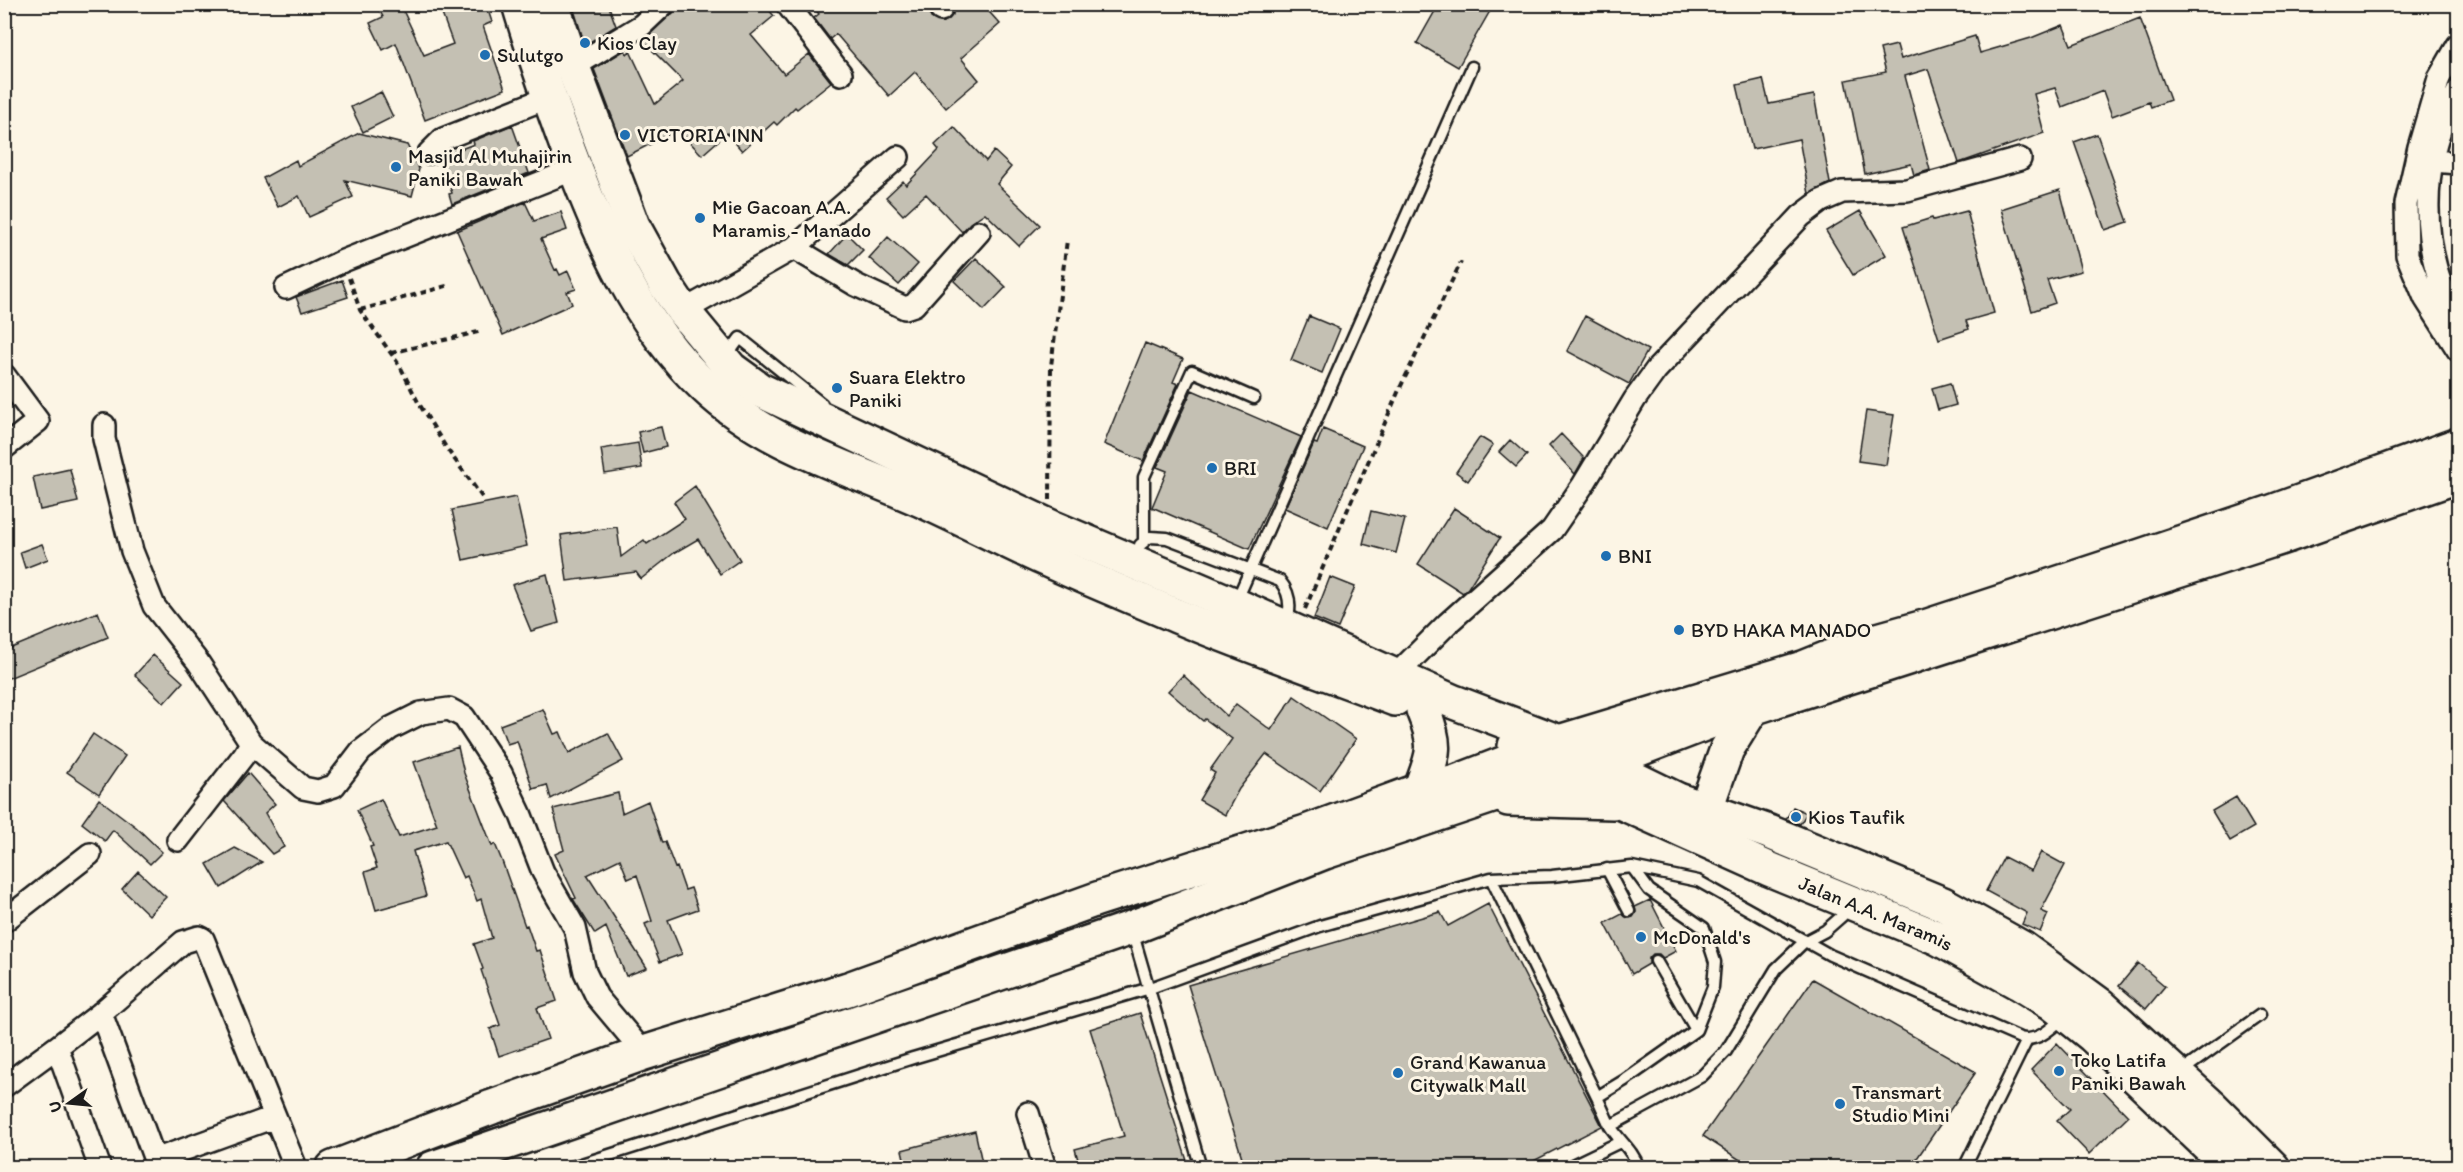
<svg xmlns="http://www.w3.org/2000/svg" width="2463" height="1172" viewBox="0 0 2463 1172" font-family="Itim,sans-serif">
  <rect width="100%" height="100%" fill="#fcf5e5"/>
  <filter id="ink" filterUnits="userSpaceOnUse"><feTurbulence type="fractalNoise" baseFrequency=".0167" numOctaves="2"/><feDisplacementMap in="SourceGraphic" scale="12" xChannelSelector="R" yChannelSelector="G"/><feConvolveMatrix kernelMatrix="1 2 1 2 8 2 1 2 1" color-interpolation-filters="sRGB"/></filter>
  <g filter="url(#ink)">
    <path fill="#c4c0b3" stroke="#1c1c1c" stroke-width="1.5" d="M 376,4 L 400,4 L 424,55 L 453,44 L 442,14 L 468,4 L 486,4 L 492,22 L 483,26 L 505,89 L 425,120 L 396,43 L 383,50 L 370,23 L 383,17 Z
      M 588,4 L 608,4 L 616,26 L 585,45 L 574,10 Z
      M 676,4 L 764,4 L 774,16 L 751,35 L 784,74 L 809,54 L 831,82 L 797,109 L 795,107 L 777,125 L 774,122 L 742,151 L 727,133 L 702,155 L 678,130 L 627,156 L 594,69 L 625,50 L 627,54 L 630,51 L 655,104 L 683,81 L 642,40 L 673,13 Z
      M 811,4 L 927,4 L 931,18 L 943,23 L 953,15 L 953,4 L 982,4 L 1000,24 L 961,58 L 979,80 L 946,108 L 915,72 L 889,96 L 836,34 L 830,39 L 814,18 L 819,14 Z
      M 1439,4 L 1494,4 L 1458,67 L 1417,43 Z
      M 2140,18 L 2170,100 L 2151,107 L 2149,102 L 2112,116 L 2103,91 L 2062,107 L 2055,88 L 2034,94 L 2044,133 L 1959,163 L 1928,69 L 1905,76 L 1930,170 L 1914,175 L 1911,164 L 1865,174 L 1846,80 L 1886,72 L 1880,49 L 1897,45 L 1901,59 L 1975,36 L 1980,53 L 2031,38 L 2063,25 L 2071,45 Z
      M 1763,79 L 1769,104 L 1814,95 L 1830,183 L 1809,194 L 1799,139 L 1752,149 L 1737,85 Z
      M 381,92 L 393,117 L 363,132 L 351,107 Z
      M 512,125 L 529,173 L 452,204 L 449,194 L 452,193 L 440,160 L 445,155 L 474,144 L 473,141 Z
      M 954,127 L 986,161 L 994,151 L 1011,167 L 997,184 L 1040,225 L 1019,246 L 985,213 L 970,223 L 962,232 L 926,194 L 903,215 L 886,197 L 903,181 L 906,185 L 939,150 L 935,145 Z
      M 359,133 L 407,145 L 419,169 L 412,196 L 345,180 L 353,197 L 309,217 L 299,196 L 278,207 L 263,178 L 296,160 L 298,166 Z
      M 2097,134 L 2128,222 L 2105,230 L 2074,142 Z
      M 2060,190 L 2081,271 L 2047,280 L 2055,303 L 2032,311 L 2001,209 Z
      M 525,202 L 534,221 L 561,212 L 567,230 L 541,239 L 555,270 L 557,269 L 560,275 L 568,271 L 576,289 L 567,292 L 572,304 L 503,335 L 457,231 Z
      M 1860,211 L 1886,255 L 1853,275 L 1826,231 Z
      M 1967,211 L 1994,313 L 1966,321 L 1969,329 L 1939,339 L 1903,227 L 1932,218 L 1933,220 Z
      M 847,234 L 863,250 L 848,265 L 829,254 Z
      M 888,237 L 918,264 L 899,285 L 869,258 Z
      M 976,258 L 1006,287 L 984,310 L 954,281 Z
      M 342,280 L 348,297 L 302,312 L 296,297 Z
      M 1309,316 L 1340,329 L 1322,373 L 1291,360 Z
      M 1585,316 L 1648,350 L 1629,384 L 1567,351 Z
      M 1145,343 L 1183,359 L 1173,382 L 1178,384 L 1143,461 L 1104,444 Z
      M 1950,383 L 1956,405 L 1938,410 L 1932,388 Z
      M 1192,390 L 1301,437 L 1249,549 L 1152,507 L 1167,471 L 1157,467 Z
      M 1866,411 L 1894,415 L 1886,465 L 1858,461 Z
      M 661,427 L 666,447 L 643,453 L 638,432 Z
      M 1323,429 L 1363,446 L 1328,527 L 1285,508 L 1314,443 L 1317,444 Z
      M 1561,434 L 1584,458 L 1575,474 L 1549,446 Z
      M 1480,437 L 1493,445 L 1468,481 L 1456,472 Z
      M 1510,440 L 1527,455 L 1516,467 L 1499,452 Z
      M 638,443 L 642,468 L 605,474 L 601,449 Z
      M 70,469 L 78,502 L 40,510 L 33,477 Z
      M 695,486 L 740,560 L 720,574 L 698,539 L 674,553 L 641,579 L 636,572 L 567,581 L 561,535 L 617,527 L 621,557 L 644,540 L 647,544 L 685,519 L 674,502 Z
      M 516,497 L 527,546 L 463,560 L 452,510 Z
      M 1454,508 L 1500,538 L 1468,588 L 1463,593 L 1418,564 Z
      M 1371,511 L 1405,519 L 1396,553 L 1363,544 Z
      M 42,544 L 48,559 L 25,568 L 20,552 Z
      M 547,574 L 559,623 L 531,631 L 512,585 Z
      M 1330,577 L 1355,587 L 1338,628 L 1314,618 Z
      M 98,612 L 108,637 L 4,680 L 4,651 Z
      M 153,655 L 183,682 L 164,703 L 135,675 Z
      M 1183,675 L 1227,716 L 1236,704 L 1271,730 L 1294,696 L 1356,739 L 1320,791 L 1266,754 L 1239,789 L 1225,815 L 1199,800 L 1215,773 L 1210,770 L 1232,739 L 1205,719 L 1203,721 L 1168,691 Z
      M 543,709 L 554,734 L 560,732 L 569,753 L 608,733 L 623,761 L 551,799 L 547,785 L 533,789 L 517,741 L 507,744 L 500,725 Z
      M 93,734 L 125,756 L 99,794 L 67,772 Z
      M 458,747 L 464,773 L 492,846 L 495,844 L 502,861 L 525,926 L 527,925 L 536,951 L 540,950 L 557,1001 L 537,1008 L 548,1039 L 499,1056 L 490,1029 L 500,1025 L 481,970 L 483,969 L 474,944 L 492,938 L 481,899 L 477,901 L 467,876 L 463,878 L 446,841 L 413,851 L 426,896 L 376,910 L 365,872 L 377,868 L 370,847 L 373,846 L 357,810 L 381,799 L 399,837 L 437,825 L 414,762 Z
      M 248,773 L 275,804 L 265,813 L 284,847 L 272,854 L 224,801 Z
      M 618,793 L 622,813 L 648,801 L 662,843 L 665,842 L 675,868 L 677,867 L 685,890 L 691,888 L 698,909 L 668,920 L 682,954 L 660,962 L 645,924 L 652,921 L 637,875 L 628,879 L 620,859 L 587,875 L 647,968 L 626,976 L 606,927 L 595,934 L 573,899 L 576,898 L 555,854 L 564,850 L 553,809 Z
      M 2236,797 L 2254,827 L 2230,841 L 2212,811 Z
      M 99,799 L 136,827 L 162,852 L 150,864 L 113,830 L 105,841 L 82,823 Z
      M 1793,807 L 1807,813 L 1800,824 L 1786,819 Z
      M 235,848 L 262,862 L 221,888 L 207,864 Z
      M 2041,852 L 2065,865 L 2041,911 L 2048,914 L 2040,932 L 2022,924 L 2027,913 L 1986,891 L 2004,857 L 2031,871 Z
      M 138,871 L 166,897 L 149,915 L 122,889 Z
      M 1650,900 L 1676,951 L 1663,958 L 1659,954 L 1653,954 L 1649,958 L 1649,964 L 1632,974 L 1605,923 L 1622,914 L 1628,918 L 1633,917 L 1636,912 L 1635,907 Z
      M 1488,904 L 1602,1126 L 1522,1167 L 1245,1167 L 1188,985 L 1440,912 L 1448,926 Z
      M 2138,963 L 2165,986 L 2146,1009 L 2119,986 Z
      M 1813,979 L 1976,1072 L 1911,1167 L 1751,1167 L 1703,1136 Z
      M 1140,1013 L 1189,1167 L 1080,1167 L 1075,1149 L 1124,1136 L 1090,1029 Z
      M 2057,1043 L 2128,1116 L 2089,1154 L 2057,1121 L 2070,1109 L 2031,1070 Z
      M 975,1131 L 983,1167 L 906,1167 L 902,1150 Z"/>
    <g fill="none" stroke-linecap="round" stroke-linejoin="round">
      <defs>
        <path id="service" d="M 726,357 L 740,338 L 822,404
          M 1144,541 L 1144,477 L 1192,371 L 1254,398
          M 1140,545 L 1150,537 L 1167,538 L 1280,581 C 1291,594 1291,610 1286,625
          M 1236,602 L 1472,67
          M 1632,867 L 1698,881 L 1830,955 L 2020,1038 C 2037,1043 2052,1028 2064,1017
          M 1607,869 L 1629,911
          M 1491,878 L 1597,1097
          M 1132,931 L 1201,1168
          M 1656,961 L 1696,1030
          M 2179,1073 L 2260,1015
          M 569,1168 L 913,1058 L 1150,988 L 1320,926 L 1491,878 L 1552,876 L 1632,867 L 1649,890 L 1704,928 L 1715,962 L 1713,987 L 1696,1030 L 1625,1080 L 1597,1097 L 1610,1126
          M 1566,1168 L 1620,1142
          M 1639,1168 C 1632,1149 1620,1142 1610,1126 L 1702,1076 L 1726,1051 L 1776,969 L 1804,942 L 1825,931 L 1842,916 L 1848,904
          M 1964,1168 L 2027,1040"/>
        <path id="minor" d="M 787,4 L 841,74
          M 940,4 L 941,10
          M 2458,45 L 2439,78 L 2419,147 L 2406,204 L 2407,255 L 2425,298 L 2458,350
          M 573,67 L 642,25 L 664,4
          M 2458,91 C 2449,110 2438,130 2434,151 C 2422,206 2427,270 2458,317
          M 429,153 L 443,139 L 549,97
          M 2433,161 L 2458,163
          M 794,248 L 856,285 L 905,308 L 914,305 L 979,232
          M 286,288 L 343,261 L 575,169
          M 683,311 L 794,248 L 898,157
          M 4,375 L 38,421 L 4,448
          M 104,425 L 104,439 L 132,551 L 154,606 L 198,662 L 251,743 L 303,788 L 318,791 L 334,786 L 361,751 L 391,728 L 421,713 L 449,709 L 464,717 L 501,773 L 520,813 L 543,872 L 575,928 L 585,972 L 597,997 L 644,1053
          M 1395,676 L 1448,623 L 1552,530 L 1583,485 L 1635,399 L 1656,370 L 1801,216 L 1821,201 L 1842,192 L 1907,190 L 2020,159
          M 178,840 L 244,755 L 251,743
          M 4,921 L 90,854
          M 101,1013 L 155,1160 L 274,1117
          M 57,1047 L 101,1013 L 183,942 L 199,937 L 203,939 L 296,1168
          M 4,1086 L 57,1047 L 100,1168
          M 1028,1113 L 1045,1168"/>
        <g id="trunk">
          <path d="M 519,4 C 534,55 551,103 569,152 C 601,237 637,323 705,387 C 765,444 847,467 921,500 C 963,519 1003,540 1045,559 C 1088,579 1133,597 1177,616 C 1248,646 1322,671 1395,699"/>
          <path d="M 552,4 L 573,67 L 633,226 L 665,284 L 683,311 L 731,369 L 760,390 L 1051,527 L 1235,605 L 1454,702 L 1559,742 L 1678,800 L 1769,832 L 1943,904 L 2022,948 L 2100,1005 L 2211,1106 L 2273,1168"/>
          <path id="s1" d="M 1515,746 L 1620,802 L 1769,869 L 1938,938 L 2019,983 L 2052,1003 L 2093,1036 L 2232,1168"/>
          <path d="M 1420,790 C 1434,754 1438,746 1423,710"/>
          <path d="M 1508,799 L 1613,802"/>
          <path d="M 1706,808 L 1727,749 L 1753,707"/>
          <path d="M 333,1168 L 492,1107 L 644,1053 L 848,989 L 1097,899 L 1306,832 L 1420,790 L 1456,782 L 1559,742 L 1803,668 L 1860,645 L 1928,626 L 2129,560 L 2269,513 L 2458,445"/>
          <path d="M 433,1168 L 1131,928 L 1325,852 L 1510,790 L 1603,763 L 1709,722 L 2286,536 L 2458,476"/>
        </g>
      </defs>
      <use href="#service" stroke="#1c1c1c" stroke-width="15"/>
      <use href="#minor" stroke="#1c1c1c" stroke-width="26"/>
      <use href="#trunk" stroke="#1c1c1c" stroke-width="38"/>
      <path stroke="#1c1c1c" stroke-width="4" stroke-dasharray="6 4.5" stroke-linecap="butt" d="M 349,278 L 360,310 L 400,366 L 418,402 L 447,449 L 482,497
        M 360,310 L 450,285
        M 391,353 L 482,331
        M 1050,500 L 1051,366 L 1067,240
        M 1305,609 L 1399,390 L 1461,262"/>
      <use href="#service" stroke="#fcf5e5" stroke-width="10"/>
      <use href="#minor" stroke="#fcf5e5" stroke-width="21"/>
      <use href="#trunk" stroke="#fcf5e5" stroke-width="33"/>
    </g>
  </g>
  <g fill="#1f6fb2" stroke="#fcf5e5" stroke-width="2">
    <circle cx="585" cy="43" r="6"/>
    <circle cx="485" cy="55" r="6"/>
    <circle cx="625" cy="135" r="6"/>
    <circle cx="396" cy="167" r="6"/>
    <circle cx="700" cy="218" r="6"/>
    <circle cx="837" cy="388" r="6"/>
    <circle cx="1212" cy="468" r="6"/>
    <circle cx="1606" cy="556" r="6"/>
    <circle cx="1679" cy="630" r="6"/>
    <circle cx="1796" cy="817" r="6"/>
    <circle cx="1641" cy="937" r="6"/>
    <circle cx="2059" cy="1071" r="6"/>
    <circle cx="1398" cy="1073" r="6"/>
    <circle cx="1840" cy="1104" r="6"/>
  </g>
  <g text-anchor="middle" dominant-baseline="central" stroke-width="6" stroke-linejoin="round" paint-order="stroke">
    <g font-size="20" fill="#1c1c1c" stroke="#fcf5e5" text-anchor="start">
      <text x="597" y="43">Kios Clay</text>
      <text x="497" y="55">Sulutgo</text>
      <text x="637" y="135">VICTORIA INN</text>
      <text x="408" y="156">Masjid Al Muhajirin<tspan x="408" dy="23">Paniki Bawah</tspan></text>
      <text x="712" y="207">Mie Gacoan A.A.<tspan x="712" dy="23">Maramis - Manado</tspan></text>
      <text x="849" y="377">Suara Elektro<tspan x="849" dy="23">Paniki</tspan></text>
      <text x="1224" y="468">BRI</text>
      <text x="1618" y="556">BNI</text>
      <text x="1691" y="630">BYD HAKA MANADO</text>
      <text x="1808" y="817">Kios Taufik</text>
      <text x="1653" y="937">McDonald's</text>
      <text x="2071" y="1060">Toko Latifa<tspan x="2071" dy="23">Paniki Bawah</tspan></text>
      <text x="1410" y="1062">Grand Kawanua<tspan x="1410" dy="23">Citywalk Mall</tspan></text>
      <text x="1852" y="1092">Transmart<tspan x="1852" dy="23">Studio Mini</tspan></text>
    </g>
    <g font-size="20" fill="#1c1c1c" stroke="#fcf5e5">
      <text stroke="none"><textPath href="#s1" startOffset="398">Jalan A.A. Maramis</textPath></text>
    </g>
  </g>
  <rect width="2463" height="1172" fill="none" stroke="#fcf5e5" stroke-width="24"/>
  <rect x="12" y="12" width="2439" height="1148" fill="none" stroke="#1c1c1c" stroke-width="2" filter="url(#ink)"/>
  <g transform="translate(69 1103) rotate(255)" stroke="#fcf5e5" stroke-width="4.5" paint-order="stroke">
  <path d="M0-4.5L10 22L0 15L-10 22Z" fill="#1c1c1c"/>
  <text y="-9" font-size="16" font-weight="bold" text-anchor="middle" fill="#1c1c1c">U</text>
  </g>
</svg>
